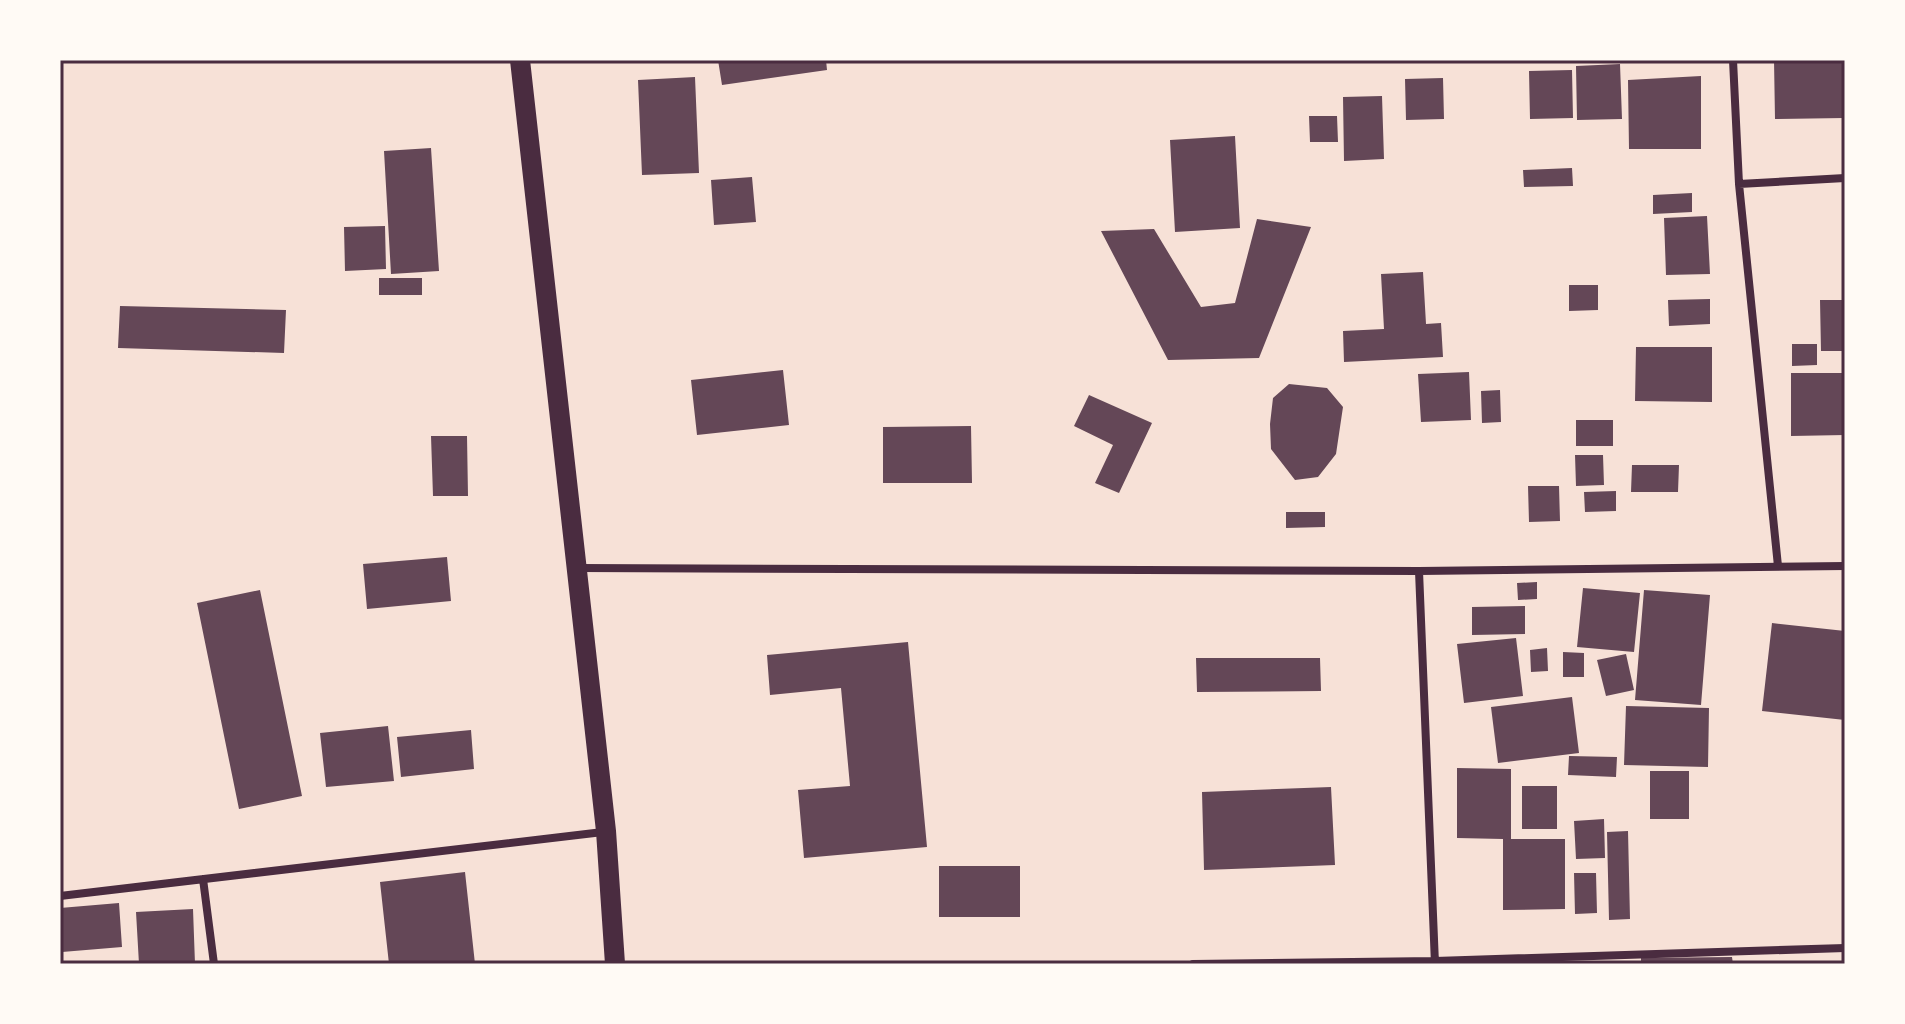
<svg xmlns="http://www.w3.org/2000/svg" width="1905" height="1024" viewBox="0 0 1905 1024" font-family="'Roboto Condensed',sans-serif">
  <rect width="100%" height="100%" fill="#f7e1d7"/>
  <path fill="#644757" d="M 718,60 L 826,60 L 827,70 L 722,85 Z
    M 1774,60 L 1843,60 L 1844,118 L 1775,119 Z
    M 1620,64 L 1622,119 L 1577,120 L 1576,66 Z
    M 1572,70 L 1573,118 L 1530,119 L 1529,71 Z
    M 1701,76 L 1701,149 L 1629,149 L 1628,80 Z
    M 695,77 L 699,173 L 642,175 L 638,80 Z
    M 1443,78 L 1444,119 L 1406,120 L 1405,79 Z
    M 1382,96 L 1384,159 L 1344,161 L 1343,97 Z
    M 1309,116 L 1337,116 L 1338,142 L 1310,142 Z
    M 1235,136 L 1240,228 L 1175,232 L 1170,140 Z
    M 431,148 L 439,271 L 391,274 L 384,151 Z
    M 1572,168 L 1573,186 L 1524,187 L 1523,170 Z
    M 752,177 L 756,222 L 714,225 L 711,180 Z
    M 1692,193 L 1692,212 L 1653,214 L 1653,195 Z
    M 1707,216 L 1710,274 L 1666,275 L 1664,218 Z
    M 1257,219 L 1311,227 L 1259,358 L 1168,360 L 1101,231 L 1154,229 L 1201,307 L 1235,303 Z
    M 385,226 L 386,269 L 345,271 L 344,227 Z
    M 1423,272 L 1426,324 L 1441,323 L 1443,357 L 1344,362 L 1343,331 L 1384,329 L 1381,274 Z
    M 379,278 L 422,278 L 422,295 L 379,295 Z
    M 1569,285 L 1598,285 L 1598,310 L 1569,311 Z
    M 1710,299 L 1710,324 L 1669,326 L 1668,300 Z
    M 1820,300 L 1845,300 L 1845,351 L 1821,351 Z
    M 120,306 L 286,310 L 284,353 L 118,348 Z
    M 1792,344 L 1817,344 L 1817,365 L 1792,366 Z
    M 1636,347 L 1712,347 L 1712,402 L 1635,401 Z
    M 783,370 L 789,425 L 697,435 L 691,380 Z
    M 1469,372 L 1471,420 L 1421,422 L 1418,374 Z
    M 1791,373 L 1845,373 L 1845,435 L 1791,436 Z
    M 1289,384 L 1327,388 L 1343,407 L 1336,454 L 1318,477 L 1295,480 L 1271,449 L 1270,424 L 1273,398 Z
    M 1500,390 L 1501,422 L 1482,423 L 1481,391 Z
    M 1089,395 L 1152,423 L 1119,493 L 1095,483 L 1113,445 L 1074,426 Z
    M 1576,420 L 1613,420 L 1613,446 L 1576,446 Z
    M 971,426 L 972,483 L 883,483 L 883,427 Z
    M 431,436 L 467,436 L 468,496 L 433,496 Z
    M 1575,455 L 1603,455 L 1604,485 L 1576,486 Z
    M 1632,465 L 1679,465 L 1678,492 L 1631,492 Z
    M 1528,486 L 1559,486 L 1560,521 L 1529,522 Z
    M 1616,491 L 1616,511 L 1585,512 L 1584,492 Z
    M 1286,512 L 1325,512 L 1325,527 L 1286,528 Z
    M 447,557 L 451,601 L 367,609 L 363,564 Z
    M 1537,582 L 1537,599 L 1518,600 L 1517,583 Z
    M 1583,588 L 1640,593 L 1634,652 L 1577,647 Z
    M 260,590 L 302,796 L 239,809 L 197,603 Z
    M 1644,590 L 1710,595 L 1701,705 L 1635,700 Z
    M 1525,606 L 1525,634 L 1472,635 L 1472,607 Z
    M 1772,623 L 1845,631 L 1845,720 L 1762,711 Z
    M 1516,638 L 1523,696 L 1464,703 L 1457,644 Z
    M 908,642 L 927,847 L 804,858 L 798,790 L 850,786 L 841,688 L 770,695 L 767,655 Z
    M 1547,648 L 1548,671 L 1531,672 L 1530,650 Z
    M 1563,652 L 1584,653 L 1584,677 L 1563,677 Z
    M 1626,654 L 1634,690 L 1606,696 L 1597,660 Z
    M 1196,658 L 1320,658 L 1321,691 L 1197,692 Z
    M 1572,697 L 1579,753 L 1498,763 L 1491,707 Z
    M 1626,706 L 1709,708 L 1708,767 L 1624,765 Z
    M 388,726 L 394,781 L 326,787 L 320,733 Z
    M 471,730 L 474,769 L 401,777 L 397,737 Z
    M 1569,756 L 1617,757 L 1616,777 L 1568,775 Z
    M 1457,768 L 1511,769 L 1511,839 L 1565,839 L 1565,909 L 1503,910 L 1503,839 L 1457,838 Z
    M 1650,771 L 1689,771 L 1689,819 L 1650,819 Z
    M 1522,786 L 1557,786 L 1557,829 L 1522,829 Z
    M 1331,787 L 1335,865 L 1204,870 L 1202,792 Z
    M 1604,819 L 1605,858 L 1576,859 L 1574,821 Z
    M 1628,831 L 1630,919 L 1609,920 L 1607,832 Z
    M 939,866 L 1020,866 L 1020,917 L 939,917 Z
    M 465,872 L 475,964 L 389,964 L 380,882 Z
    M 1574,873 L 1596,873 L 1597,913 L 1575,914 Z
    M 119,903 L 122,947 L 62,952 L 60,908 Z
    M 193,909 L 195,964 L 139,964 L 136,912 Z
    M 1732,957 L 1733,964 L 1641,964 L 1641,958 Z"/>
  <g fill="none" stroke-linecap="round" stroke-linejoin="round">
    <path stroke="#4a2c40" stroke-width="8" d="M 1733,60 L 1739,184 L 1778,566
      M 1739,184 L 1845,178
      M 578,568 L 1419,571 L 1845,566
      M 1419,571 L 1435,964
      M 203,879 L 214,964
      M 60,896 L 603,832
      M 1193,964 L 1435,961 L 1845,948"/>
    <path stroke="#4a2c40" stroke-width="20" d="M 520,60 L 606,831 L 615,964"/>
  </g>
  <rect width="1905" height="1024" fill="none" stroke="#fffaf5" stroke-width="124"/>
  <rect x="62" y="62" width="1781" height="900" fill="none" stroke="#4a2c40" stroke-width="3"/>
</svg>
